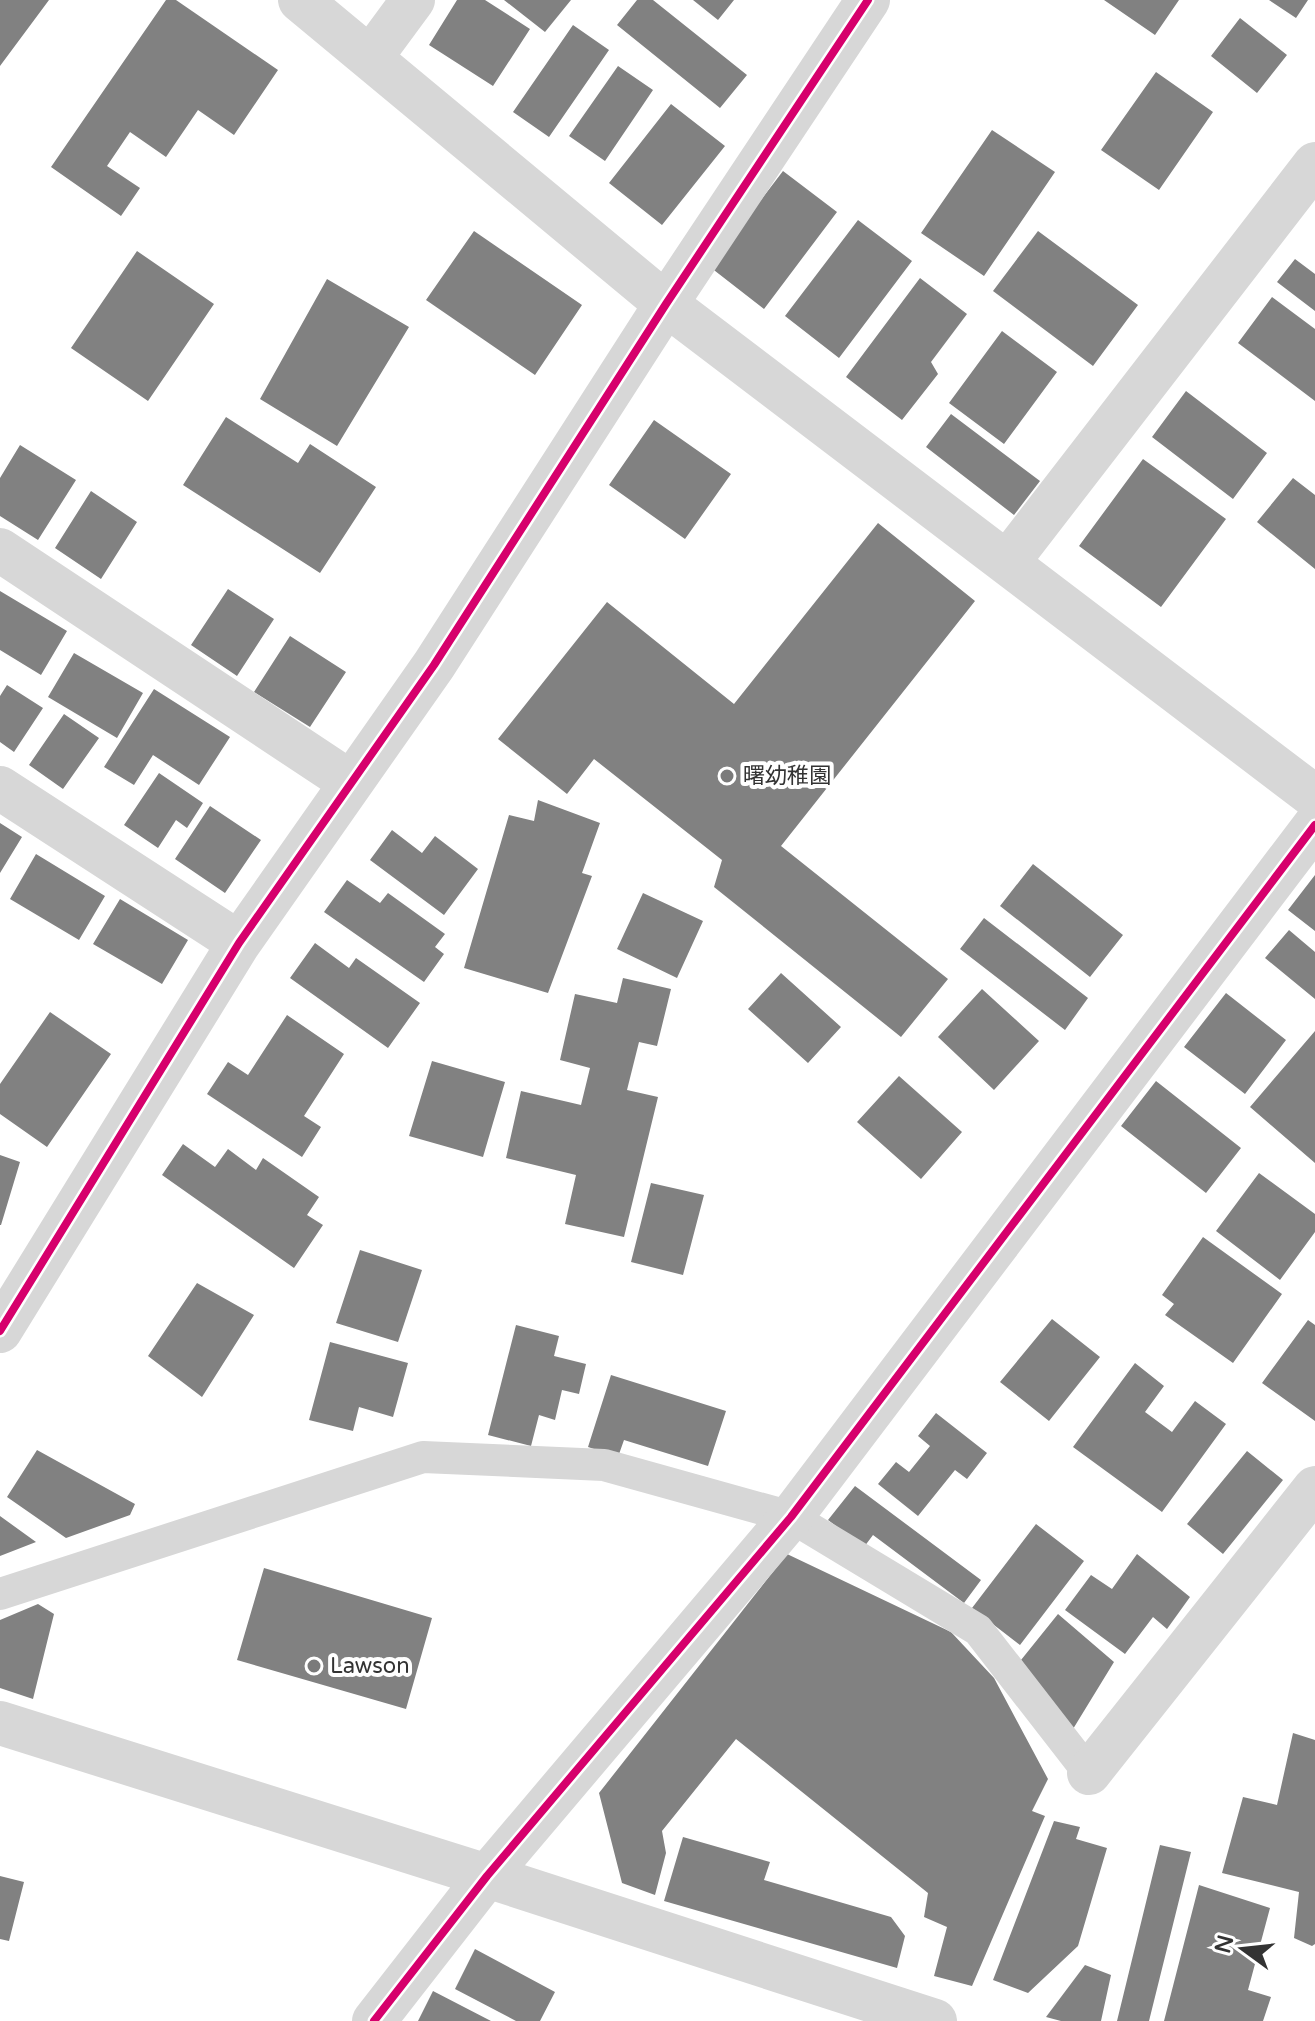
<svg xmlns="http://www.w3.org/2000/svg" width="1315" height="2021" viewBox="0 0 1315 2021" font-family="'Varela Round','Noto Sans JP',sans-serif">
  <rect width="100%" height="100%" fill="#fff"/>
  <path fill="#818181" d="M 0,0 L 49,0 L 0,66 Z
    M 166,0 L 176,0 L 278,70 L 234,135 L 198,110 L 166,157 L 130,132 L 107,166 L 140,188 L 121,216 L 51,167 Z
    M 457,0 L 485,0 L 530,29 L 493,86 L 429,45 Z
    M 504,0 L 571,0 L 545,32 Z
    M 637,0 L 653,0 L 747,75 L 720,108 L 617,25 Z
    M 693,0 L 734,0 L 718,20 Z
    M 1104,0 L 1179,0 L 1155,35 Z
    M 1269,0 L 1308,0 L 1296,18 Z
    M 1240,18 L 1287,55 L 1257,93 L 1211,56 Z
    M 573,25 L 609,50 L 549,137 L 513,112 Z
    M 618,66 L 653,90 L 605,161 L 569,136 Z
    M 1156,72 L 1213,112 L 1159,190 L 1101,150 Z
    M 671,104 L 725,146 L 662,225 L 609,183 Z
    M 992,130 L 1055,172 L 984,276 L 921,233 Z
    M 783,171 L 837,212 L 764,309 L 710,267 Z
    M 858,220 L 912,261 L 839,358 L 785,316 Z
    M 474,231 L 582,305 L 535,375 L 426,300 Z
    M 1038,231 L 1138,305 L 1093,366 L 993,291 Z
    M 137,251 L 214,304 L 148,401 L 71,348 Z
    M 1295,259 L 1315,274 L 1315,311 L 1277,282 Z
    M 920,278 L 967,314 L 931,362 L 938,374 L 902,420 L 846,377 Z
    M 327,279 L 409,327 L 337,446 L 260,399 Z
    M 1272,297 L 1315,329 L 1315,401 L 1238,343 Z
    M 1002,331 L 1057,372 L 1004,444 L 949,403 Z
    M 1186,391 L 1267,453 L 1233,499 L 1152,437 Z
    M 951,414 L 1040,481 L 1014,515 L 926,447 Z
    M 226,417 L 298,463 L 310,444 L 376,487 L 320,573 L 183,485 Z
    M 654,420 L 731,474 L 685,539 L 609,485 Z
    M 20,445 L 76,480 L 38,540 L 0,516 L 0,478 Z
    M 1143,459 L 1226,519 L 1161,607 L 1079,546 Z
    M 1293,478 L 1315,495 L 1315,569 L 1257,522 Z
    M 91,491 L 137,522 L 101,579 L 55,548 Z
    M 878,523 L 975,601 L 781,846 L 948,979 L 901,1037 L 714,887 L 722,860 L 594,759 L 567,794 L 498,739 L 607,602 L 734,704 Z
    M 228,589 L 274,619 L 237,676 L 191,645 Z
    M 0,591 L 67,631 L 41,675 L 0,650 Z
    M 290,636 L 346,672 L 310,727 L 254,692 Z
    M 74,653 L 143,693 L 117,738 L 48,697 Z
    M 7,685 L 43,708 L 14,752 L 0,742 L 0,696 Z
    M 154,689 L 230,737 L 199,785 L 153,755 L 134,785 L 104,767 Z
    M 64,714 L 99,738 L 63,789 L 29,765 Z
    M 159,773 L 203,803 L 187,828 L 176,820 L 158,848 L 124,825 Z
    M 538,800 L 600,823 L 582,873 L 592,876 L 548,993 L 464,968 L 509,815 L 534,821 Z
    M 210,806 L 261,840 L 225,893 L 175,859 Z
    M 0,823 L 22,837 L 0,873 Z
    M 392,830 L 422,853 L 435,836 L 478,869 L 444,915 L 370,860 Z
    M 36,854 L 105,896 L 79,940 L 10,899 Z
    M 1033,864 L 1123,935 L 1090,977 L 1000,906 Z
    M 1315,875 L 1315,931 L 1288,910 Z
    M 347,880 L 380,903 L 388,893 L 445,934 L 435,947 L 444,954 L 424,982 L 324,912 Z
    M 643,893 L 703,921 L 677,978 L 617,949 Z
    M 120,899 L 188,940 L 162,984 L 93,944 Z
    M 984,918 L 1088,998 L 1065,1030 L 960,949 Z
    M 1289,930 L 1315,952 L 1315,999 L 1265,958 Z
    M 315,943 L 349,968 L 356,958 L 420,1003 L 388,1048 L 290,978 Z
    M 781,973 L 841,1027 L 808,1063 L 748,1009 Z
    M 623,978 L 671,989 L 657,1046 L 639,1042 L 627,1090 L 658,1097 L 624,1237 L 565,1224 L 576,1175 L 506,1158 L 521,1091 L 581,1105 L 590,1068 L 560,1060 L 575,994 L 617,1003 Z
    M 982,989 L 1039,1041 L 994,1090 L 938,1037 Z
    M 1226,993 L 1286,1040 L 1245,1094 L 1184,1047 Z
    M 50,1012 L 111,1054 L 47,1147 L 0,1114 L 0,1084 Z
    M 287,1015 L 344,1054 L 304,1116 L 321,1127 L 302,1157 L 207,1094 L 228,1062 L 248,1075 Z
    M 1315,1031 L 1315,1163 L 1250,1107 Z
    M 432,1061 L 505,1082 L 483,1157 L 409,1136 Z
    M 899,1076 L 962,1132 L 921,1179 L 857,1122 Z
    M 1156,1081 L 1241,1148 L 1206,1193 L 1121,1126 Z
    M 183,1144 L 215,1167 L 228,1149 L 256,1170 L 263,1158 L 319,1197 L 307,1215 L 323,1225 L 294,1268 L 162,1175 Z
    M 0,1155 L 20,1162 L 1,1225 L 0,1225 Z
    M 1259,1173 L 1315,1214 L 1315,1232 L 1280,1280 L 1216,1231 Z
    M 651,1183 L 704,1195 L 683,1275 L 631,1262 Z
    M 1203,1237 L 1282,1294 L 1233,1363 L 1165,1315 L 1174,1304 L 1162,1295 Z
    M 360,1250 L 422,1270 L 398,1342 L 336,1323 Z
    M 197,1283 L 254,1315 L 202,1397 L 148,1356 Z
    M 1052,1319 L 1100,1357 L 1049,1421 L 1000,1382 Z
    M 1308,1320 L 1315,1325 L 1315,1421 L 1262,1383 Z
    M 516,1325 L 559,1336 L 554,1356 L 586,1364 L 579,1394 L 562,1390 L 555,1420 L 539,1415 L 531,1446 L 488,1435 Z
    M 330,1342 L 408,1363 L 393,1417 L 359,1407 L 353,1431 L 309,1420 Z
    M 1135,1363 L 1164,1386 L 1145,1412 L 1172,1432 L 1195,1401 L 1226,1424 L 1162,1512 L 1073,1447 Z
    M 611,1375 L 726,1411 L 708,1466 L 624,1440 L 618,1457 L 588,1447 Z
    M 936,1413 L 987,1453 L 967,1479 L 955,1470 L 918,1516 L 878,1484 L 896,1462 L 909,1472 L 930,1446 L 918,1436 Z
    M 37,1450 L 135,1504 L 130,1515 L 66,1538 L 7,1497 Z
    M 1247,1451 L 1283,1480 L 1223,1554 L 1187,1524 Z
    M 855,1486 L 981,1580 L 964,1603 L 873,1535 L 864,1547 L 828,1520 Z
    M 0,1516 L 36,1542 L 0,1556 Z
    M 1036,1524 L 1084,1561 L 1020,1645 L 972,1608 Z
    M 787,1554 L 951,1632 L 994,1678 L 1048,1779 L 1032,1811 L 1045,1816 L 972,1986 L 934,1976 L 947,1927 L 924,1917 L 928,1893 L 736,1739 L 662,1831 L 666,1853 L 655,1895 L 622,1883 L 599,1793 Z
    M 1137,1554 L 1190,1597 L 1167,1629 L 1153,1617 L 1125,1654 L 1065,1610 L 1091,1575 L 1112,1589 Z
    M 264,1568 L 432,1618 L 406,1709 L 237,1660 Z
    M 38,1604 L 54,1614 L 33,1699 L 0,1688 L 0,1620 Z
    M 1058,1614 L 1114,1662 L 1073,1729 L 1021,1660 Z
    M 1293,1733 L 1315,1740 L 1315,1944 L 1312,1946 L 1294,1938 L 1299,1892 L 1222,1873 L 1243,1797 L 1277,1805 Z
    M 1054,1821 L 1080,1827 L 1076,1839 L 1107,1848 L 1078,1946 L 1028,1993 L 993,1980 Z
    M 683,1837 L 770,1862 L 764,1880 L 891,1917 L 905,1936 L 897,1968 L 664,1901 Z
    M 1160,1845 L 1191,1852 L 1149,2021 L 1117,2021 Z
    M 0,1876 L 24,1882 L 9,1941 L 0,1939 Z
    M 1199,1885 L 1270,1908 L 1248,1990 L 1271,1997 L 1263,2021 L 1164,2021 Z
    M 475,1949 L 555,1992 L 540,2021 L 516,2021 L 455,1989 Z
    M 1085,1965 L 1111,1975 L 1101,2021 L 1061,2021 L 1046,2017 Z
    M 433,1991 L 491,2021 L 418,2021 Z"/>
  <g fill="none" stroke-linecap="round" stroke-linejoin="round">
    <path stroke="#d7d7d7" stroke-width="32" d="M 0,1594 L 423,1457 L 604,1465 L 791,1517 L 978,1630 L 1089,1773"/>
    <path stroke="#d7d7d7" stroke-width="44" d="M 300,0 L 666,304 L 1315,797
      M 371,57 L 413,0
      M 0,550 L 350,782
      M 1007,563 L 1315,164
      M 0,788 L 239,943
      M 0,1331 L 239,943 L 434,665 L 666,304 L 868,0
      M 0,1723 L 487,1876 L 935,2021
      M 1089,1773 L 1315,1488
      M 374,2021 L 487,1876 L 791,1517 L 1315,825"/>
    <defs>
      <path id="cycleway" d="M 0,1331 L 239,943 L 434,665 L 666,304 L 868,0
        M 374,2021 L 487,1876 L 791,1517 L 1315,825"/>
    </defs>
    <use href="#cycleway" stroke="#fff" stroke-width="13"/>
    <use href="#cycleway" stroke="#d6006c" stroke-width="8"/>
  </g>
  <g fill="#7a7a7a" stroke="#fff" stroke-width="3">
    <circle cx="727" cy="776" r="8"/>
    <circle cx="314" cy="1666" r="8"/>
  </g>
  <g text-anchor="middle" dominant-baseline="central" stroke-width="8" stroke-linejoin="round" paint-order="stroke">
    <g font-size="22" fill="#333" stroke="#fff" text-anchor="start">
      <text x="743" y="776">曙幼稚園</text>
      <text x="330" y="1666">Lawson</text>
    </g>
  </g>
  <g transform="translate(1243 1949) rotate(285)" stroke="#ffffff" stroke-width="6" paint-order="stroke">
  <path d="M0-6L14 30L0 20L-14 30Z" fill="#333333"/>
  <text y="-12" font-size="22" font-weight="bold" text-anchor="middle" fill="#333333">N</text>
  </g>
</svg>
